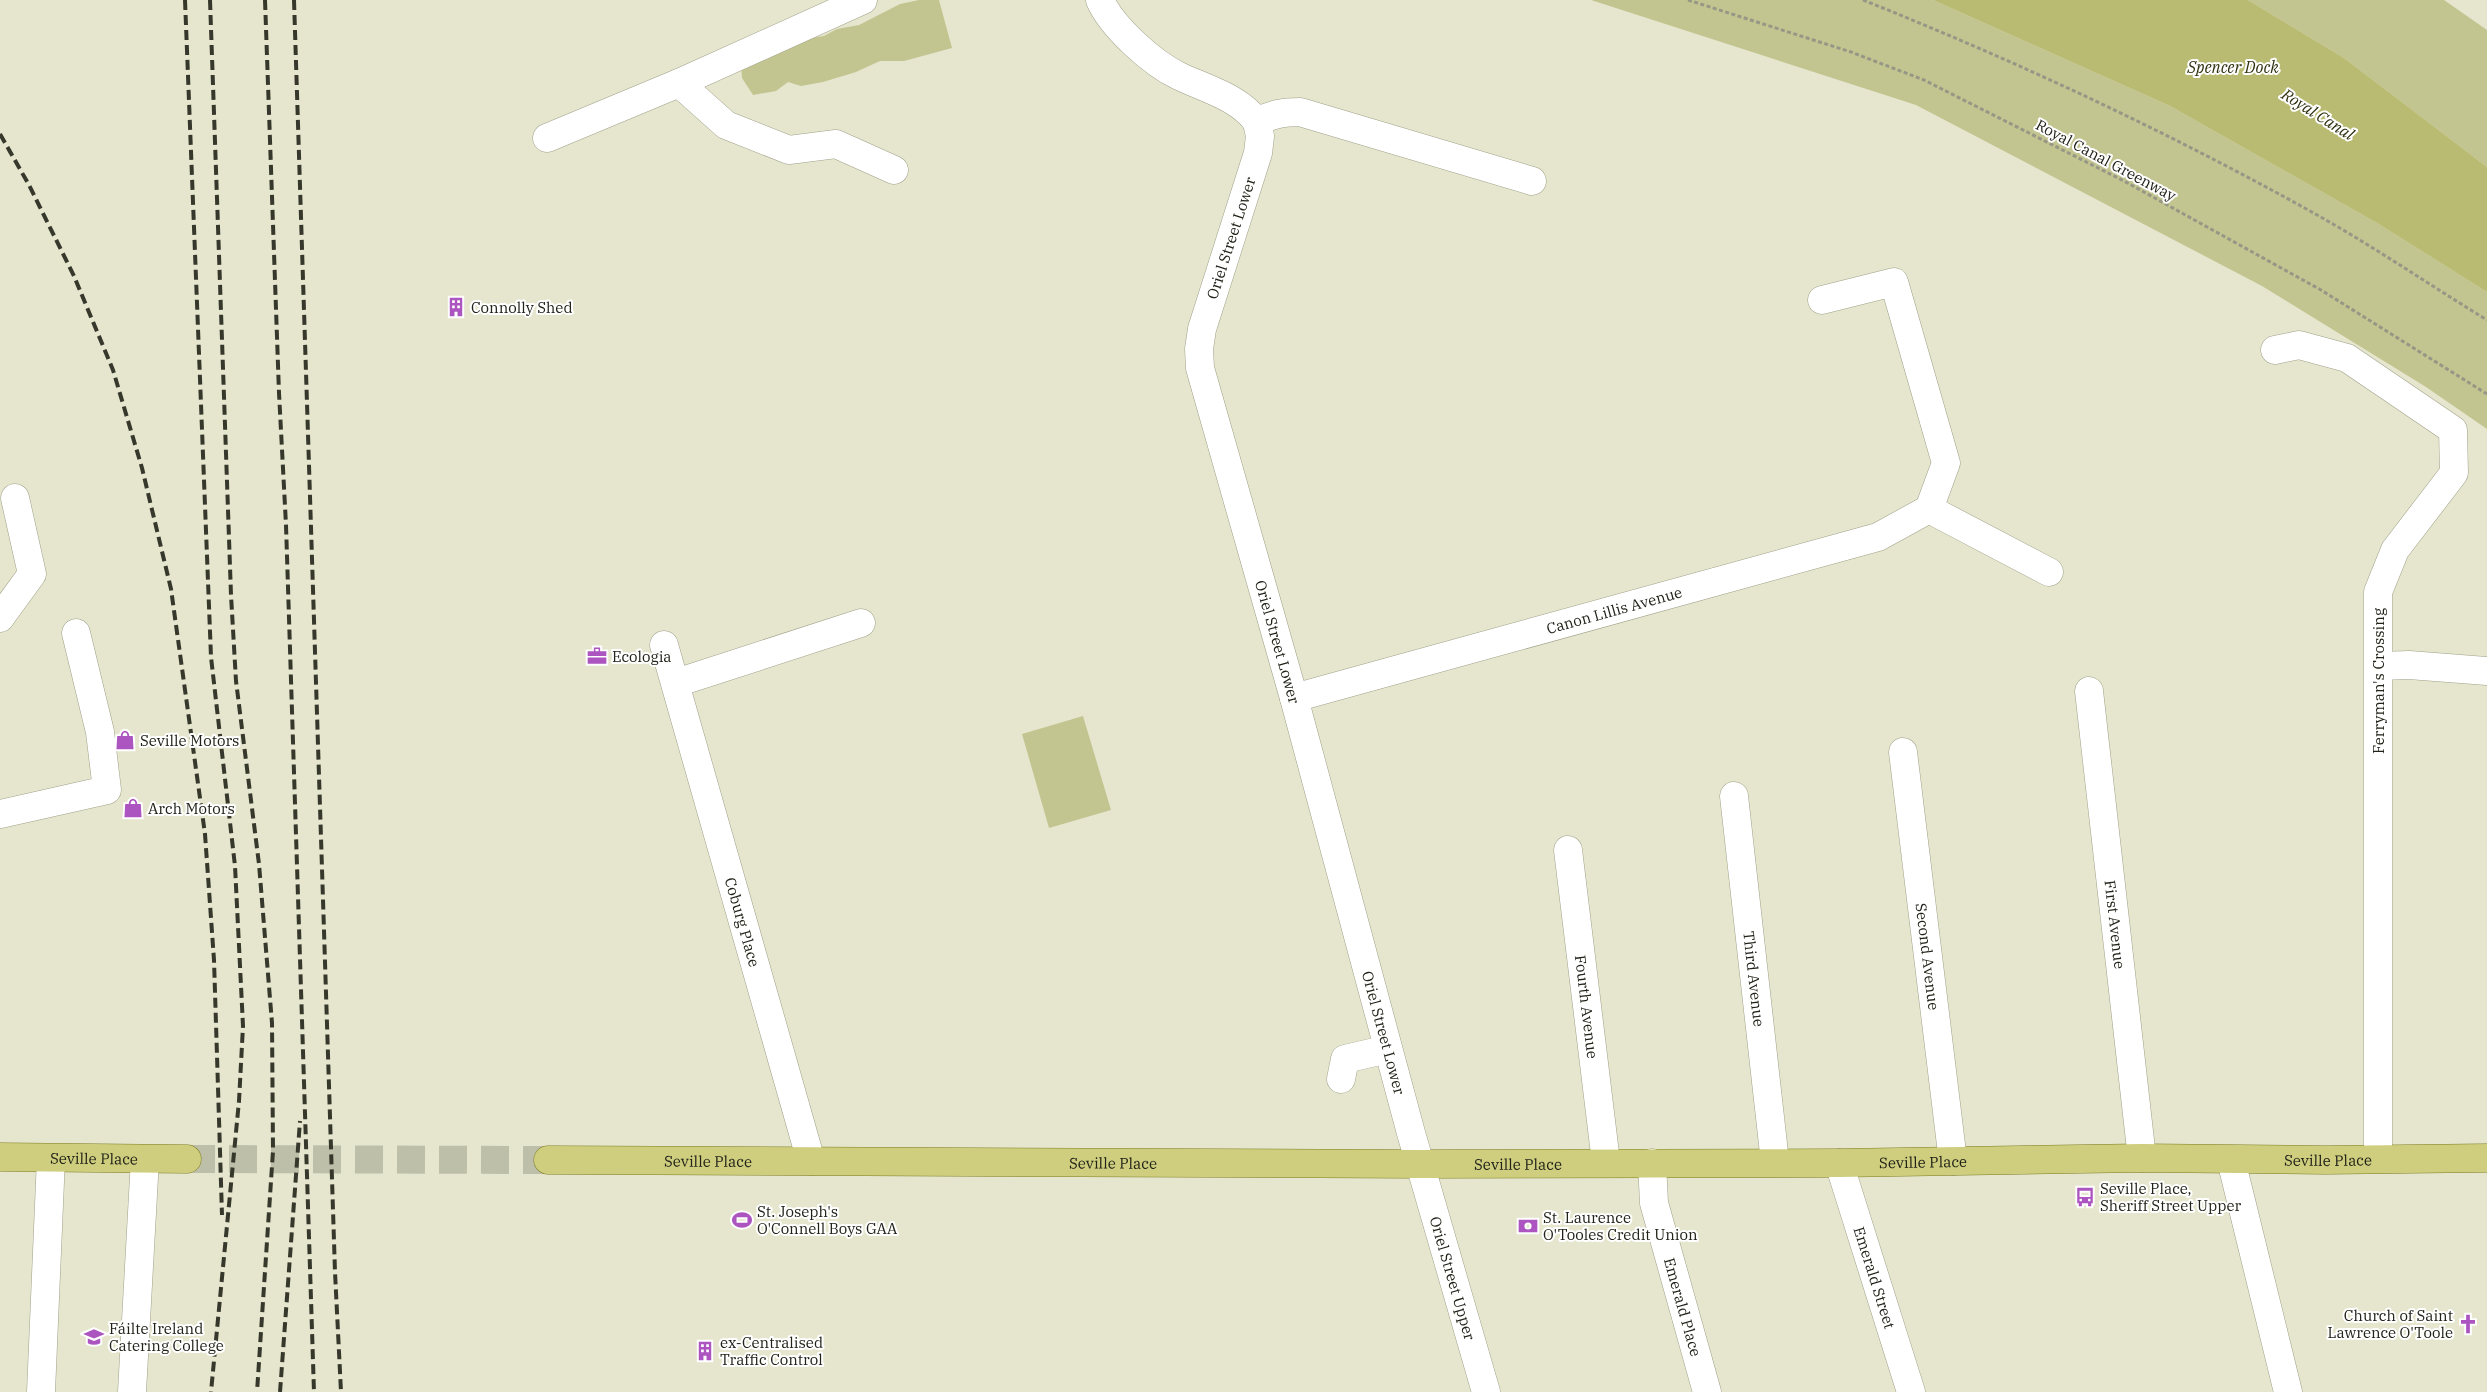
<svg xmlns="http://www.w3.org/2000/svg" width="2487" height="1392" viewBox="0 0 2487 1392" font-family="'IBM Plex Serif',serif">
  <rect width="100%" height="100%" fill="#e5e6cd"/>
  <path fill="#c3c591" d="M 919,0 L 939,0 L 952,48 L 904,61 L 880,61 L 856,72 L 823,82 L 801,86 L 788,82 L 776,91 L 753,95 L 742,78 L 741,63 L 811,38 L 824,36 L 837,29 L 859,25 L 900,4 Z
    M 1591,0 L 1933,0 L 2170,106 L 2377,223 L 2487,292 L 2487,429 L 2426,387 L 2262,286 L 1916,105 Z
    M 2248,0 L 2444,0 L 2487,30 L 2487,167 L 2344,58 Z
    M 1083,716 L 1111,810 L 1049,828 L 1022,734 Z"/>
  <path fill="#b9bb72" d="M 1933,0 L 2248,0 L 2344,58 L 2487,167 L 2487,292 L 2377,223 L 2170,106 Z"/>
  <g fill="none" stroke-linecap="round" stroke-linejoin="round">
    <path stroke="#bebfa9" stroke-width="28" stroke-dasharray="28 14" stroke-linecap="butt" d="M 187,1159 L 548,1160"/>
    <defs>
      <g id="minor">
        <path d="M 863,0 L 679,83 L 726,125 L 789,150 L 836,144 L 894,170"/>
        <path d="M 1100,0 C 1112,27 1152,63 1179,76 C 1206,89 1239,97 1257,122 C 1272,114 1284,112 1300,112 L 1532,181"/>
        <path id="s1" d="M 1257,122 L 1260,136 L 1258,153 L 1202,329 L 1199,349 L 1200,368 L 1294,698 L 1411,1133 L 1486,1392"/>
        <path d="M 547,138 L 679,83"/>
        <path d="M 1822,300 L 1894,282 L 1946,463 L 1929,509"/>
        <path d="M 2275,350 L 2299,345 L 2347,358 L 2453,430 L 2454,473 L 2395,550 L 2378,592 L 2378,1159"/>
        <path d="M 0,618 L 32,574 L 15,498"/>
        <path id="s2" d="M 664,645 L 811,1161"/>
        <path d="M 2379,666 L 2409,665 L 2487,671"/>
        <path d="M 676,683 L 861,623"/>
        <path id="s3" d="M 2089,691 L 2142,1158"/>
        <path id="s4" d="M 1294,698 L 1878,537 L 1929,509 L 2049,572"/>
        <path id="s5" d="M 1903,752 L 1953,1161"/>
        <path id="s6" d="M 1734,796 L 1775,1162"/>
        <path d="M 0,814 L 107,790 L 100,732 L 76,633"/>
        <path id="s7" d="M 1568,850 L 1606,1162"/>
        <path d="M 1341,1079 L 1345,1059 L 1388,1049"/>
        <path d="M 2231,1160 L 2288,1392"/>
        <path id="s8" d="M 1652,1163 L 1654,1203 L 1707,1392"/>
        <path id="s9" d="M 1839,1163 L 1911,1392"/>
        <path d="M 41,1392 L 51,1158"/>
        <path d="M 132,1392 L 145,1159"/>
      </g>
      <g id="major">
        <path id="s10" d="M 0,1157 L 187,1159"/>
        <path id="s11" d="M 548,1160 L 1420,1164 L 1839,1163 L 2142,1158 L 2326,1160 L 2487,1158"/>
      </g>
    </defs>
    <use href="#minor" stroke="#a0a18a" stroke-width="29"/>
    <use href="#major" stroke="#7d7d22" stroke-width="29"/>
    <path stroke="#969784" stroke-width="3" stroke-dasharray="4 2.5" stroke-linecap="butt" d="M 1688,0 L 1851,52 L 1924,80 L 2124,181 L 2321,290 L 2487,394
      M 1863,0 C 2016,61 2166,131 2310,211 C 2370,244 2428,284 2487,320"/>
    <use href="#minor" stroke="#fff" stroke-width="28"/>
    <use href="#major" stroke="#cece7e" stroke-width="28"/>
    <path stroke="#37382c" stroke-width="4" stroke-dasharray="10 5" stroke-linecap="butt" d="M 185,0 L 211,657 L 235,866 L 243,1026 L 239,1101 L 211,1392
      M 210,0 L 231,595 L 236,681 L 259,864 L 272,1023 L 273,1151 L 257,1392
      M 265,0 L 279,393 L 286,525 L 314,1392
      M 294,0 L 335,1272 L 341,1392
      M 0,134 L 29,185 L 74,276 L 113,370 L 142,468 L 171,589 L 205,834 L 214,960 L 222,1215
      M 280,1392 L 300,1121"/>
  </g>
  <defs>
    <symbol id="building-bare" viewBox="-9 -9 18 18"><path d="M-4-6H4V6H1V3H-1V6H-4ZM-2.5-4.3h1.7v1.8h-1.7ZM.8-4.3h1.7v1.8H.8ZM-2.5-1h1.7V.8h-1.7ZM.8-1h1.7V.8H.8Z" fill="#ac54c0" stroke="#fff" stroke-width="2.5" paint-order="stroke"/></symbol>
    <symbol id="office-bare" viewBox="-9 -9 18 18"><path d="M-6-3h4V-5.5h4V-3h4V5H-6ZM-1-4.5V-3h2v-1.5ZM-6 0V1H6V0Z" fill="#ac54c0" stroke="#fff" stroke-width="2.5" paint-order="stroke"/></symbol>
    <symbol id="shop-bare" viewBox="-9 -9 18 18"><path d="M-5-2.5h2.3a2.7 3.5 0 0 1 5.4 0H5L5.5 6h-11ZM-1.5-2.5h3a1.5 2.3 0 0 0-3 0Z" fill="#ac54c0" stroke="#fff" stroke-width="2.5" paint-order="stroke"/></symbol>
    <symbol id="bus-bare" viewBox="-9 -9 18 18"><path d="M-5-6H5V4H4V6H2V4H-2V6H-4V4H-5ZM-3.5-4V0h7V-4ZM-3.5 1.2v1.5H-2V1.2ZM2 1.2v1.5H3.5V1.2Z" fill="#ac54c0" stroke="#fff" stroke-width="2.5" paint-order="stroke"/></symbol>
    <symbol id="stadium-bare" viewBox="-9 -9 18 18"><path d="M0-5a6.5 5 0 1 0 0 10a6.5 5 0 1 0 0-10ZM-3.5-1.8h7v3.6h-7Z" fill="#ac54c0" stroke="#fff" stroke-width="2.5" paint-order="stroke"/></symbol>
    <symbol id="bank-bare" viewBox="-9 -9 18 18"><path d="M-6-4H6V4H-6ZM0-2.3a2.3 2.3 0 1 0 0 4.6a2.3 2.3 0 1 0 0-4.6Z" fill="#ac54c0" stroke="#fff" stroke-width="2.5" paint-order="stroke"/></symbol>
    <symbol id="church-bare" viewBox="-9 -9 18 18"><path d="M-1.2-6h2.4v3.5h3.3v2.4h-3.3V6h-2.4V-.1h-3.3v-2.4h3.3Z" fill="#ac54c0" stroke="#fff" stroke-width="2.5" paint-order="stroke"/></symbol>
    <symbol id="university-bare" viewBox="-9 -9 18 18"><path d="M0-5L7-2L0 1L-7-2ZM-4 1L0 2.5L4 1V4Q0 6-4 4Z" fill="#ac54c0" stroke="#fff" stroke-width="2.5" paint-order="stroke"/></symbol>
  </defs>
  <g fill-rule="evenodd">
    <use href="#building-bare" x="442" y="293" width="28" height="28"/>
    <use href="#office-bare" x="583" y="642" width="28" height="28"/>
    <use href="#shop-bare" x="111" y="726" width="28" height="28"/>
    <use href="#shop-bare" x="119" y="794" width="28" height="28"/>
    <use href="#bus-bare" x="2071" y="1183" width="28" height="28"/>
    <use href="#stadium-bare" x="728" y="1206" width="28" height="28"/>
    <use href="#bank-bare" x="1514" y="1212" width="28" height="28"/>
    <use href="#church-bare" x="2454" y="1310" width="28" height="28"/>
    <use href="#university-bare" x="80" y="1323" width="28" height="28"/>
    <use href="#building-bare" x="691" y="1337" width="28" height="28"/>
  </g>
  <g text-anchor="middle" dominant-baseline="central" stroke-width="4" stroke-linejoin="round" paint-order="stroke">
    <g font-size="15" fill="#212218" stroke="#fff">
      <text transform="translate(2106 160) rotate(28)">Royal Canal Greenway</text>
      <text transform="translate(1231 238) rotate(-72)">Oriel Street Lower</text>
      <text stroke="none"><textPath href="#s4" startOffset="332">Canon Lillis Avenue</textPath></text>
      <text stroke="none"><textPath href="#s1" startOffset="540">Oriel Street Lower</textPath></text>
      <text transform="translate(2378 681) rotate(-90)">Ferryman's Crossing</text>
      <text stroke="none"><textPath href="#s2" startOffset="288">Coburg Place</textPath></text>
      <text stroke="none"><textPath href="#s3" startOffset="235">First Avenue</textPath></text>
      <text stroke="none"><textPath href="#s5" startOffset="206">Second Avenue</textPath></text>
      <text stroke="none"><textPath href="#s6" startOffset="184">Third Avenue</textPath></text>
      <text stroke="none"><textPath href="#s7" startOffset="158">Fourth Avenue</textPath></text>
      <text stroke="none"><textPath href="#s1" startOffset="945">Oriel Street Lower</textPath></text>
      <text stroke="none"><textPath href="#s10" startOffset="94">Seville Place</textPath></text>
      <text stroke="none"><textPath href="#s11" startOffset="1780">Seville Place</textPath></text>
      <text stroke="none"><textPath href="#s11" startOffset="160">Seville Place</textPath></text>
      <text stroke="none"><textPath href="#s11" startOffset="1375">Seville Place</textPath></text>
      <text stroke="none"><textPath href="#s11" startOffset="565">Seville Place</textPath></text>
      <text stroke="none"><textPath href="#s11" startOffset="970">Seville Place</textPath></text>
      <text stroke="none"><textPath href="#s9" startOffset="120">Emerald Street</textPath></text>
      <text stroke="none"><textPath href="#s1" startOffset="1200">Oriel Street Upper</textPath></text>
      <text stroke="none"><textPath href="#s8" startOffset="148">Emerald Place</textPath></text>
    </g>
    <g font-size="15" fill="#212218" stroke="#fff" text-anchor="start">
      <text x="471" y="307">Connolly Shed</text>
      <text x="612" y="656">Ecologia</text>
      <text x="140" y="740">Seville Motors</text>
      <text x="148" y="808">Arch Motors</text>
      <text x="2100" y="1188">Seville Place,<tspan x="2100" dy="17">Sheriff Street Upper</tspan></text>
      <text x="757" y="1211">St. Joseph's<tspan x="757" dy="17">O'Connell Boys GAA</tspan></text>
      <text x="1543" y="1217">St. Laurence<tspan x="1543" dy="17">O'Tooles Credit Union</tspan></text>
      <text x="2453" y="1315" text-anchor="end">Church of Saint<tspan x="2453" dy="17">Lawrence O'Toole</tspan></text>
      <text x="109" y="1328">Fáilte Ireland<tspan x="109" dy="17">Catering College</tspan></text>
      <text x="720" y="1342">ex-Centralised<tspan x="720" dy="17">Traffic Control</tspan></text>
    </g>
    <g font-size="16" font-style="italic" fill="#2f300f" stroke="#fff">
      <text x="2233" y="67">Spencer Dock</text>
      <text transform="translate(2318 114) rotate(32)">Royal Canal</text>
    </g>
  </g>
</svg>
